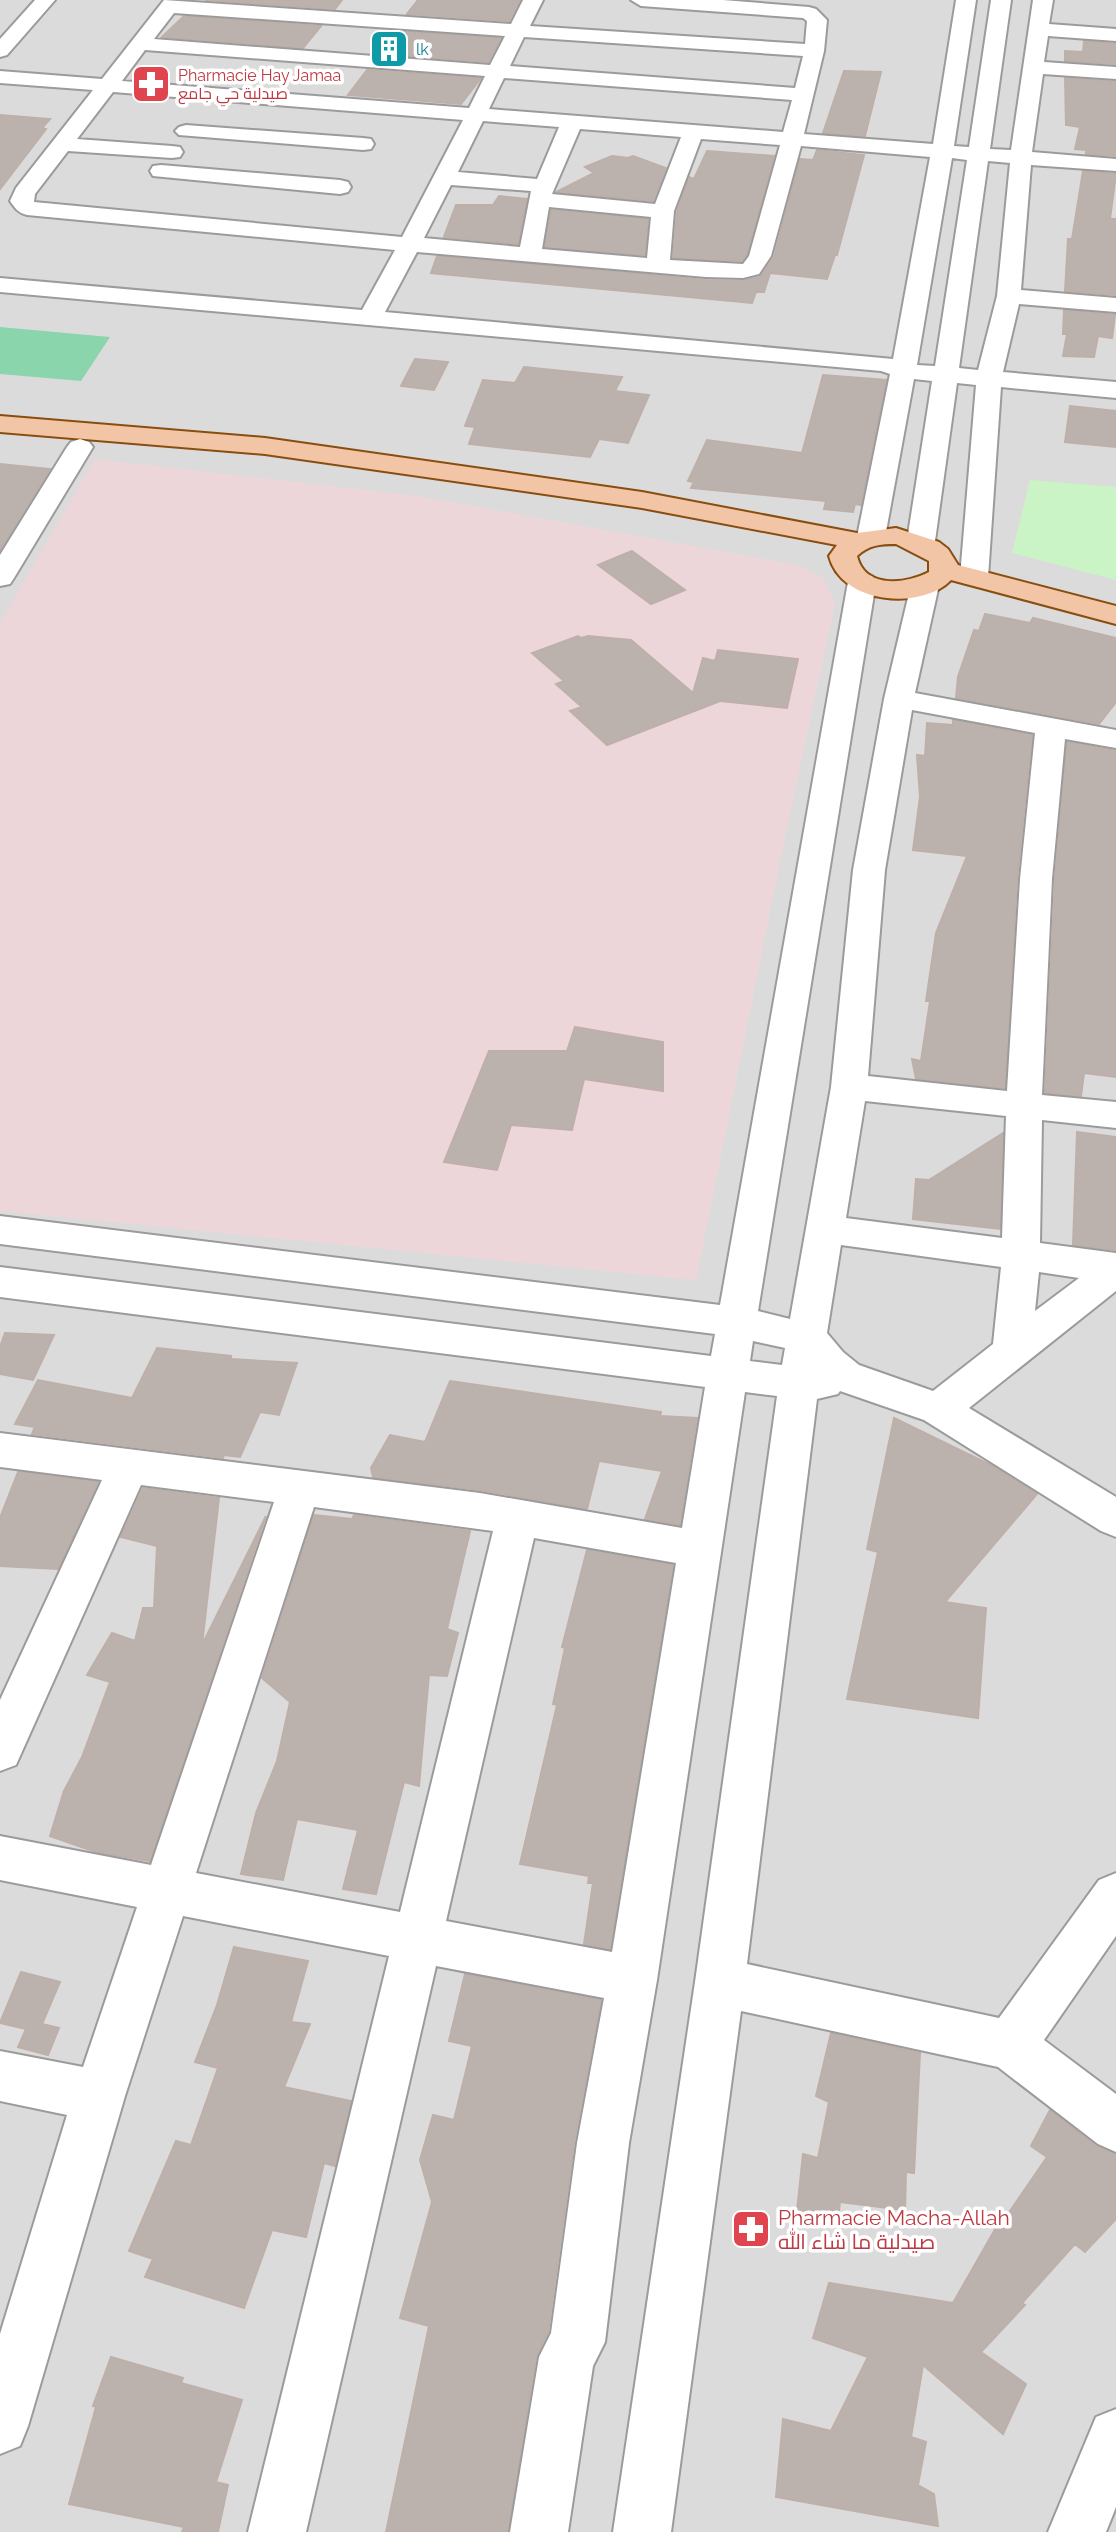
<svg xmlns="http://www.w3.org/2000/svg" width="1116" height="2532" viewBox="0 0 1116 2532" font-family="Raleway,Cairo,sans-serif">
  <rect width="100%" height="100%" fill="#eeeae5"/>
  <path fill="#dcdbdb" d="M 0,0 L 1116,0 L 1116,2532 L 0,2532 Z"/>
  <path fill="#edd6d9" d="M 95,459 L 419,496 L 797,565 L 823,578 L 835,604 L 785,837 L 696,1280 L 0,1211 L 0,623 Z"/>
  <path fill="#caf4c6" d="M 1030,480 L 1116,487 L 1116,580 L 1012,553 Z"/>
  <path fill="#8bd5ad" d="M 0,327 L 110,337 L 81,381 L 0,374 Z"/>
  <path fill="#bbb2ae" stroke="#beafa9" stroke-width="2" d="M 205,0 L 342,0 L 335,9 Z
    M 418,0 L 520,0 L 509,21 L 407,14 Z
    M 184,16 L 321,26 L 303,48 L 162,37 Z
    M 395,31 L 501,38 L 488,62 L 378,54 Z
    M 1084,41 L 1116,44 L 1116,64 L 1065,61 L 1065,51 L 1083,52 Z
    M 367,70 L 481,78 L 461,104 L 348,95 Z
    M 844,71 L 881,72 L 865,136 L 823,133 Z
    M 1065,78 L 1116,82 L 1116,156 L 1086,154 L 1086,150 L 1075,149 L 1080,127 L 1066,125 Z
    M 0,115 L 50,119 L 42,128 L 46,129 L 0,189 Z
    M 817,150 L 864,155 L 837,255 L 835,255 L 827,279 L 770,273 L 764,292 L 756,292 L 752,303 L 431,273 L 437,256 L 706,280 L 743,281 L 760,277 L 774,257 L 800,159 L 813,160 Z
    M 707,151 L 774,156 L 747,255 L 742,261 L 673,258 L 677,212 L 689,177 L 694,179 Z
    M 612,156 L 628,158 L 633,156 L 666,168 L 653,201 L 556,192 L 594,173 L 585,167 Z
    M 1083,171 L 1116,174 L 1110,219 L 1116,219 L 1116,295 L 1065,291 L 1068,239 L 1072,239 Z
    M 499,196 L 527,199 L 518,244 L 444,237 L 456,205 L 493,205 Z
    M 551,210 L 648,219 L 645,255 L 545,247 Z
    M 1064,310 L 1115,315 L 1112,338 L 1098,336 L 1094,357 L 1063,356 L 1067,334 L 1063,334 Z
    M 415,359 L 448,362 L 434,390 L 401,386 Z
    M 524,367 L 622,377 L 615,391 L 649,395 L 628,443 L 599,439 L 590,457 L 469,444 L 475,427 L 465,426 L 483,380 L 515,383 Z
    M 823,375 L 886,380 L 861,505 L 855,504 L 853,512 L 824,509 L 826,501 L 691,488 L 694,482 L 688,481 L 707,440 L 802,453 Z
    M 1070,406 L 1116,411 L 1116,447 L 1065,442 Z
    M 0,464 L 50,469 L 0,550 Z
    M 632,551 L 685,590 L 651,604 L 598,565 Z
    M 985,614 L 1030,623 L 1033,618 L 1116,638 L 1116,702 L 1099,724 L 956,698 L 958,677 L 974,630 L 979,631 Z
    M 578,636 L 581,638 L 588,636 L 631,640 L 693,693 L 703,658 L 715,661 L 718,650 L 798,659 L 787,708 L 720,701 L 607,745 L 570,711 L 582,707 L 556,684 L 564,681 L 532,653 Z
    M 953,720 L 1032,735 L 1017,879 L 1005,1088 L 916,1079 L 912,1059 L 921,1061 L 930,1001 L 926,1001 L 936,933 L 967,856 L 913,850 L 920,797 L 917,755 L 925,756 L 927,723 L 953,725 Z
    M 1067,742 L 1116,751 L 1116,1077 L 1084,1073 L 1081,1096 L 1045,1093 L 1055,879 Z
    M 575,1027 L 663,1042 L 663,1091 L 584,1079 L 572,1130 L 511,1125 L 497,1170 L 444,1162 L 489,1051 L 567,1051 Z
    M 1077,1132 L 1116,1137 L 1116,1250 L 1073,1245 Z
    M 1003,1133 L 1000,1229 L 913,1219 L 916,1179 L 929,1180 Z
    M 5,1333 L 54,1335 L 33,1380 L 0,1374 L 0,1347 Z
    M 157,1348 L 231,1356 L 231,1359 L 297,1363 L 279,1415 L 260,1412 L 240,1457 L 224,1455 L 223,1458 L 32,1434 L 35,1427 L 15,1424 L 38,1380 L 132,1398 Z
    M 450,1381 L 661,1412 L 660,1416 L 697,1418 L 680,1525 L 645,1519 L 662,1471 L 599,1461 L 587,1509 L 480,1490 L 373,1477 L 371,1468 L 390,1435 L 425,1442 Z
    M 894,1418 L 993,1466 L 1037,1494 L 945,1602 L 986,1608 L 978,1718 L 847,1699 L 878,1552 L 867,1549 Z
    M 18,1472 L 98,1482 L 58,1569 L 0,1566 L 0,1518 Z
    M 143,1488 L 219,1498 L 202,1645 L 266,1516 L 150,1861 L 96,1852 L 50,1836 L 64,1791 L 82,1757 L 110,1682 L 87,1675 L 112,1633 L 135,1641 L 143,1608 L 154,1608 L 157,1546 L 121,1537 Z
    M 314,1515 L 352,1519 L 354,1515 L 470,1531 L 447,1629 L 458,1633 L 447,1676 L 429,1675 L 419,1786 L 404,1782 L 376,1894 L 343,1889 L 358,1830 L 297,1819 L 283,1880 L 241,1874 L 256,1813 L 277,1761 L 290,1702 L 262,1678 Z
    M 587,1550 L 673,1565 L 610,1949 L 584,1944 L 593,1883 L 588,1883 L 589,1876 L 520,1864 L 557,1705 L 553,1704 L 565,1648 L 562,1647 Z
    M 234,1947 L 308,1961 L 291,2022 L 310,2024 L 284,2087 L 351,2101 L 335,2166 L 324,2163 L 306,2237 L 272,2230 L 244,2308 L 145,2277 L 153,2259 L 129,2251 L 176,2141 L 191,2145 L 218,2068 L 195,2062 L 217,2005 Z
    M 21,1972 L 60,1982 L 42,2024 L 59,2028 L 48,2055 L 18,2047 L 26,2029 L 0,2023 Z
    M 465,1974 L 601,2000 L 574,2143 L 548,2332 L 536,2357 L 508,2532 L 386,2532 L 429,2326 L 400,2318 L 432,2202 L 420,2160 L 433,2115 L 454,2120 L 472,2046 L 449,2041 Z
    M 831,2033 L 920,2053 L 914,2173 L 906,2172 L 905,2210 L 840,2202 L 838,2221 L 797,2211 L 803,2154 L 818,2158 L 829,2102 L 816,2096 Z
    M 1050,2110 L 1096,2146 L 1116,2154 L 1116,2219 L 1085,2252 L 1075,2244 L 1022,2303 L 1025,2305 L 981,2352 L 1026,2384 L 1003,2434 L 923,2365 L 911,2437 L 926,2442 L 918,2485 L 934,2494 L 938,2526 L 776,2497 L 783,2419 L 831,2431 L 868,2357 L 813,2338 L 829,2283 L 953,2303 L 1005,2212 L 1008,2214 L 1047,2157 L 1031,2146 Z
    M 111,2357 L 183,2378 L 181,2383 L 242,2400 L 216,2482 L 228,2485 L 218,2532 L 182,2532 L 184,2527 L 69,2504 L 96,2407 L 93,2406 Z"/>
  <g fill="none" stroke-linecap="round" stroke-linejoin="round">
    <defs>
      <path id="minor" d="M 35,0 L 55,0 L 7,55 L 0,57 L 0,39 Z
        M 164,0 L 511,24 L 523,0 L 543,0 L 530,26 L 805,44 L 807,21 L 803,18 L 641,6 L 631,0 L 723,0 L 809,7 L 816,9 L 827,20 L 824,51 L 804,134 L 933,144 L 956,0 L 976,0 L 954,146 L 969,147 L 991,0 L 1011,0 L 990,149 L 1011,150 L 1033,0 L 1053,0 L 1049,24 L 1116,29 L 1116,41 L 1048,36 L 1044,62 L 1116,67 L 1116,79 L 1043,74 L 1032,152 L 1116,159 L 1116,171 L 1031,165 L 1021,290 L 1116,298 L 1116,312 L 1019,304 L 1003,372 L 1116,382 L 1116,398 L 1001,387 L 988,577 L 984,583 L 974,585 L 964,583 L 960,577 L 976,385 L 957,383 L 935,541 L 931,547 L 921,549 L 911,547 L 907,541 L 932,381 L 914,379 L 885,537 L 881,543 L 871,545 L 861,543 L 857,537 L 890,374 L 881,371 L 0,292 L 0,278 L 362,310 L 395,250 L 27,215 C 18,213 15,208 10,201 L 16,188 L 93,90 L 0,83 L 0,71 L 102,79 ZM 174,13 L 505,36 L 490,65 L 154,39 ZM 524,37 L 803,56 L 795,88 L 510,66 ZM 145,50 L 485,76 L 469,108 L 122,81 ZM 504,78 L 792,100 L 783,132 L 489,109 ZM 113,92 L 463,120 L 402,237 L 34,202 L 35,194 L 68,151 L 172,158 L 180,157 L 183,152 L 180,147 L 172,146 L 77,139 ZM 483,121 L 559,127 L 537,179 L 458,172 ZM 580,129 L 681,137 L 655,204 L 552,194 ZM 701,139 L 780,145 L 749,256 L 743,264 L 670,260 L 674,211 ZM 801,146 L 930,157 L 893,359 L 385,312 L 417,252 L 706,277 L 743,278 L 759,274 L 771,256 ZM 952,158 L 967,160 L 935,366 L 917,365 ZM 988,161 L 1010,163 L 997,296 L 978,370 L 959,368 ZM 451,185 L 531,191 L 520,247 L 424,238 ZM 549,207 L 651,217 L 647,258 L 542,249 Z
        M 186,125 L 363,138 L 371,139 L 374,144 L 371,149 L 363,150 L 179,135 L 175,131 L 179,127 Z
        M 161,165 L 340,180 L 348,182 L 351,187 L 348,192 L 340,194 L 153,176 L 150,171 L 153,166 Z
        M 80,439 L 89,442 L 93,447 L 14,578 L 10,584 L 0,586 L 0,555 L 67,447 L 71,442 Z
        M 862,574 L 872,576 L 876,582 L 758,1311 L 790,1319 L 831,1087 L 853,870 L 884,699 L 911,585 L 915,579 L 925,577 L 935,579 L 939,585 L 915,693 L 1116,730 L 1116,748 L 1065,739 L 1052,879 L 1042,1095 L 1116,1102 L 1116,1128 L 1042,1120 L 1040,1243 L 1116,1253 L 1116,1291 L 969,1408 L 1116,1497 L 1116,1537 L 1101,1531 L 924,1420 L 840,1391 L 838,1394 L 817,1399 L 747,1964 L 999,2018 L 1099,1880 L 1116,1873 L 1116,1936 L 1044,2040 L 1116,2094 L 1116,2152 L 1098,2144 L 998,2067 L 741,2011 L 671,2532 L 613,2532 L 695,1982 L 777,1396 L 745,1392 L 657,1980 L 629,2143 L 605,2342 L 593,2366 L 568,2532 L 510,2532 L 539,2357 L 551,2333 L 577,2143 L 604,1998 L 436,1966 L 306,2532 L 248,2532 L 389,1956 L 183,1916 L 125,2096 L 28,2426 L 20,2446 L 0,2454 L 0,2334 L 67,2115 L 0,2101 L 0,2051 L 83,2067 L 137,1907 L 0,1880 L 0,1836 L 151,1865 L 274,1502 L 141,1485 L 16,1765 L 0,1771 L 0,1700 L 102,1480 L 0,1467 L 0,1433 L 480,1493 L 682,1528 L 705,1387 L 0,1297 L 0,1267 L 711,1356 L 715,1334 L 0,1244 L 0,1216 L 720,1305 L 848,582 L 852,576 ZM 912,710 L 1035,733 L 1020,879 L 1007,1091 L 868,1076 L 885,870 ZM 865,1101 L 1006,1116 L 1002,1238 L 846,1218 ZM 841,1245 L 1001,1267 L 993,1344 L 933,1391 L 859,1365 L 843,1352 L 827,1333 ZM 1039,1272 L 1079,1278 L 1035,1311 ZM 753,1341 L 785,1348 L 782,1365 L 750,1361 ZM 314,1507 L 493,1531 L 400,1912 L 196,1873 ZM 534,1538 L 676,1563 L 612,1952 L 446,1921 Z
        M 1116,2409 L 1116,2507 L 1106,2532 L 1048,2532 L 1096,2417 Z"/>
      <path id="major" d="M 0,416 L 265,438 L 642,492 L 857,533 L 896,528 L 939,542 L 948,549 L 958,565 L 1116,606 L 1116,624 L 951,580 C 921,611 841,604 829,556 L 837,545 L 642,508 L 265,454 L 0,432 ZM 896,544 L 929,561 L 929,572 C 905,584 865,589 857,556 C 869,545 880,544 896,544 Z"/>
    </defs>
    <use href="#minor" stroke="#9b9b9b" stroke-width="4"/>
    <use href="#major" stroke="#894d0f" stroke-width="4"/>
    <use href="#minor" fill="#fff" fill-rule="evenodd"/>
    <use href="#major" fill="#f2c5a6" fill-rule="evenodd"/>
  </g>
  <defs>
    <symbol id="building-square" viewBox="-11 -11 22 22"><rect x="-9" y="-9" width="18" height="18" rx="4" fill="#0f9aa8" stroke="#fff"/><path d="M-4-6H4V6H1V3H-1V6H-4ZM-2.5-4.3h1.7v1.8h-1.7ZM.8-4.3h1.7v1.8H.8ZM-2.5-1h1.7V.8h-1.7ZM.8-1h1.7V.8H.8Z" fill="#fff"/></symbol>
    <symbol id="pharmacy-square" viewBox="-11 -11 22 22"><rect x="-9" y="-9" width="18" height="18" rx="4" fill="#e0444e" stroke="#fff"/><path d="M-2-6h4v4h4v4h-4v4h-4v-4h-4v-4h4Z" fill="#fff"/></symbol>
  </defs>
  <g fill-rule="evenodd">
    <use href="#building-square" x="367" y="27" width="44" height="44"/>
    <use href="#pharmacy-square" x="129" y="62" width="44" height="44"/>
    <use href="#pharmacy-square" x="729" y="2207" width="44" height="44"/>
  </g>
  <g text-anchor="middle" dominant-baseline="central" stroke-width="7" stroke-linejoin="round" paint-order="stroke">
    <g font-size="16" fill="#0d838f" stroke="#fff" text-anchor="start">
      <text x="416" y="49">lk</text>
    </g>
    <g font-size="16" fill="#be3a42" stroke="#fff" text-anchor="start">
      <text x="178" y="75">Pharmacie Hay Jamaa<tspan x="178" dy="18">صيدلية حي جامع</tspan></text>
    </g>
    <g font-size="21" fill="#be3a42" stroke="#fff" text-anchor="start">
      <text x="778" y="2217">Pharmacie Macha-Allah<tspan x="778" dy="24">صيدلية ما شاء الله</tspan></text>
    </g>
  </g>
</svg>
